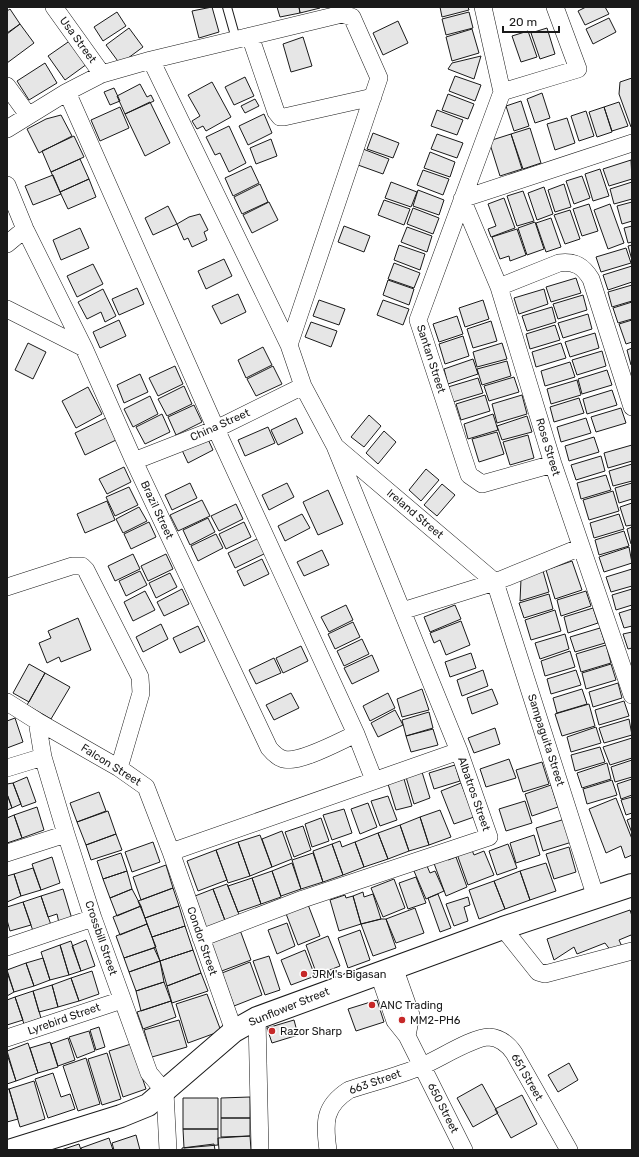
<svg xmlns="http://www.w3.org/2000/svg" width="639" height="1157" viewBox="0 0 639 1157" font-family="Rubik,sans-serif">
  <rect width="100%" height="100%" fill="#fff"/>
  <path fill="#e6e6e6" stroke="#1a1a1a" d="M 212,7 L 219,32 L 199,38 L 192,11 Z
    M 277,7 L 299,7 L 300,13 L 280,17 Z
    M 299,7 L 320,7 L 320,8 L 300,13 Z
    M 440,7 L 468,7 L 469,10 L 442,17 Z
    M 586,7 L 605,7 L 609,14 L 585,25 L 578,11 Z
    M 10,9 L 20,24 L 7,33 L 7,11 Z
    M 117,12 L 126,26 L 103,41 L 94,27 Z
    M 469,12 L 473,28 L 446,35 L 442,19 Z
    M 609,18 L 616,32 L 593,44 L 586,29 Z
    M 398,21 L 408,43 L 383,55 L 373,33 Z
    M 20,24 L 34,43 L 7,63 L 7,34 Z
    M 129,28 L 143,47 L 120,64 L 106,45 Z
    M 547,28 L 555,54 L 540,59 L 531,33 Z
    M 472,29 L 479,53 L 452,61 L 446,37 Z
    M 528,31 L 537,57 L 521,62 L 512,36 Z
    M 303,37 L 312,66 L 291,72 L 283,44 Z
    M 71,40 L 87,64 L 65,80 L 48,56 Z
    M 481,56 L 474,79 L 448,69 L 452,63 Z
    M 45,63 L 57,83 L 29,100 L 17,81 Z
    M 455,76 L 481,85 L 475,101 L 449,91 Z
    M 245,77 L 254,96 L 234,105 L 225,87 Z
    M 632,78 L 632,126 L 631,127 L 619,94 L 620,82 Z
    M 212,82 L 231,117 L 206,131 L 203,126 L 197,129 L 192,121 L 200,116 L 188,95 Z
    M 140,84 L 147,97 L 151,95 L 154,101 L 125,114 L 117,96 Z
    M 114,88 L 120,101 L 110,105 L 104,92 Z
    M 542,93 L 550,118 L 535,123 L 527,99 Z
    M 448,94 L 474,104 L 468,119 L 442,110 Z
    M 255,99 L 259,106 L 245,113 L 241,106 Z
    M 521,101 L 529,126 L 514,131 L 506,106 Z
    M 150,102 L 170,143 L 145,156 L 125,114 Z
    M 619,102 L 628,126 L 612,131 L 604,107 Z
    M 120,107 L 129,128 L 100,141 L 91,120 Z
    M 604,107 L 612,132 L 597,137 L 589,112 Z
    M 437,110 L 463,120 L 457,135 L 431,126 Z
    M 586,111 L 594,136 L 579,141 L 571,116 Z
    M 264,114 L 272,133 L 248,145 L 239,126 Z
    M 61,115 L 72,136 L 39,153 L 27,129 L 46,119 Z
    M 567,118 L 575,143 L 555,150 L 547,124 Z
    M 229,126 L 246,163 L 229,172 L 220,153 L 215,155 L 206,137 Z
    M 530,128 L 541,163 L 523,169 L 511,134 Z
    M 373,133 L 399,143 L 393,158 L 367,149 Z
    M 437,134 L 463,143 L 457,158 L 431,149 Z
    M 511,134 L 522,169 L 500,176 L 489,141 Z
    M 74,136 L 84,157 L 51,172 L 42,151 Z
    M 271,139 L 277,156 L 256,164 L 250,148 Z
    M 363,149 L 389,159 L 383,174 L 358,165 Z
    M 430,152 L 455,162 L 450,177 L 424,168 Z
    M 80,159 L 89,179 L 60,192 L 51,172 Z
    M 631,160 L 632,179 L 609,186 L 603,169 Z
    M 251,166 L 259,183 L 233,196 L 225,178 Z
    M 600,169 L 609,196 L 593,201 L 585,174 Z
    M 423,170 L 449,179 L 443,195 L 417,185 Z
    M 53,175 L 61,194 L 33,205 L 25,186 Z
    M 582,176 L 590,198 L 574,204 L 566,181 Z
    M 89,179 L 96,197 L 68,209 L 60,192 Z
    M 391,182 L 417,192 L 411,207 L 385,198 Z
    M 632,182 L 632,199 L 614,204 L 610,189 Z
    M 260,184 L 268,202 L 242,214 L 234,197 Z
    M 564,184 L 571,207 L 555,212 L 548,190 Z
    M 544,187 L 553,214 L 537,220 L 528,193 Z
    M 418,190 L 444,200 L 439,215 L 413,206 Z
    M 523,191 L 534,221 L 517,226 L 507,196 Z
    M 504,198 L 515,228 L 491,237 L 488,229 L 496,226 L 488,204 Z
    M 384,200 L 410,209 L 404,225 L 378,215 Z
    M 269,202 L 278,220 L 252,233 L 243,215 Z
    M 632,202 L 632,221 L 622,224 L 617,206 Z
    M 589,204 L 598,231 L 582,236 L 573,209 Z
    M 610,204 L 624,243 L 608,249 L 594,210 Z
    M 168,206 L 177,224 L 153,235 L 145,218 Z
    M 413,208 L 439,218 L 433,234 L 407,224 Z
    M 570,210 L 580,239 L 565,244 L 554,215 Z
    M 200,214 L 208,230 L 204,232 L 207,240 L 192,247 L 188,238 L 184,240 L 177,224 L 189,217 Z
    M 551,218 L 561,247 L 546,252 L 536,223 Z
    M 535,222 L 544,249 L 527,255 L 518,228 Z
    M 344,226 L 370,236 L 364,252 L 338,242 Z
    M 632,226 L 632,242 L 628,243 L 624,228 Z
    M 407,227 L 432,236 L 427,252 L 401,242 Z
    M 80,228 L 89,248 L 61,260 L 53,240 Z
    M 517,229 L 526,255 L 510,261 L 509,256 L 500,259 L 492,237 Z
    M 399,245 L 425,254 L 420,270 L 394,260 Z
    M 632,245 L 632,260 L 628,246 Z
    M 626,248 L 631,263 L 601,272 L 596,257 Z
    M 224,259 L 232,276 L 206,289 L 198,271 Z
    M 394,263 L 420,273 L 414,288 L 388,279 Z
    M 93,264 L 103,284 L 77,297 L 67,276 Z
    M 632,266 L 632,282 L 608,290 L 603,275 Z
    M 576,278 L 581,293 L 551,302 L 546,287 Z
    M 388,280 L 414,289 L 409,305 L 383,295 Z
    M 632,285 L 632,301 L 612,307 L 608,292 Z
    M 137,288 L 144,304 L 119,315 L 112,299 Z
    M 103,289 L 116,316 L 105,322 L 101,312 L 87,319 L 78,302 Z
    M 544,289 L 548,304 L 519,314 L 514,298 Z
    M 238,294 L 246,312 L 221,324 L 212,306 Z
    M 583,295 L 587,310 L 558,319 L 553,304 Z
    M 319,300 L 345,309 L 339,325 L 313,316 Z
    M 383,300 L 409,309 L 403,325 L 377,315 Z
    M 483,300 L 489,319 L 465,327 L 459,308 Z
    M 632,302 L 632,319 L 618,323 L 613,308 Z
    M 552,307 L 556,322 L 527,331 L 522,316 Z
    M 588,314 L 592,329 L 563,338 L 558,323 Z
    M 457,316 L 463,334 L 439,342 L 433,324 Z
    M 119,320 L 126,336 L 100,348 L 93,332 Z
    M 632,320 L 632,342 L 626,344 L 619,324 Z
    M 491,321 L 497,341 L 473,348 L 467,329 Z
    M 311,322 L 337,331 L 331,347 L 305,337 Z
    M 555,325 L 560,340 L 530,349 L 526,334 Z
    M 595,333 L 599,348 L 570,357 L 565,342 Z
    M 463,336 L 469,356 L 445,364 L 439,344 Z
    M 28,343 L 46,352 L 33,379 L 15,370 Z
    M 502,343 L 507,359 L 477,367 L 473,352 Z
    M 561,343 L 566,358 L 536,367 L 532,352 Z
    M 263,347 L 272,365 L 246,378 L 238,360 Z
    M 632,348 L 632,364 L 631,365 L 627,350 Z
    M 602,351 L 606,366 L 577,375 L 572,360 Z
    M 473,359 L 478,374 L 448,384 L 444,369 Z
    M 507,361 L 511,376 L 482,385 L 477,369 Z
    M 570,362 L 575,377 L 545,386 L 541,371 Z
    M 175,366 L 183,384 L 158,396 L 149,378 Z
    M 273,366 L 282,384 L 256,396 L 247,379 Z
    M 607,370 L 612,385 L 582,394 L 578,379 Z
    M 140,374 L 148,392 L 124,403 L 117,385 Z
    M 514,377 L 519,392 L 489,401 L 484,386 Z
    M 478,378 L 483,393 L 453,402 L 448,387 Z
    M 577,380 L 581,395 L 551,404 L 547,389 Z
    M 184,386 L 192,404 L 167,416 L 158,399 Z
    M 88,387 L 102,414 L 76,428 L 62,401 Z
    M 612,390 L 617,405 L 587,414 L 583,399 Z
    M 485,395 L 490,411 L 461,420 L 456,404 Z
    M 522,395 L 527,414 L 497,423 L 492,404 Z
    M 150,396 L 158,414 L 133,427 L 124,409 Z
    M 579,398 L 584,413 L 554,422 L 550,407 Z
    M 194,405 L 202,422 L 176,435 L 168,417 Z
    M 621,408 L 626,423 L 596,432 L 591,417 Z
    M 162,414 L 170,432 L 145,444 L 136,427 Z
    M 493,414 L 498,430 L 468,439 L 464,424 Z
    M 369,415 L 381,426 L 364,447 L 351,437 Z
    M 527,416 L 532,432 L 502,440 L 497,426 Z
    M 106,418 L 116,440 L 85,455 L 75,433 Z
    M 296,418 L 303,433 L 278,445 L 271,430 Z
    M 586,418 L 591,433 L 561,442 L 557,427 Z
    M 268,427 L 275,443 L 245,456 L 238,440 Z
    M 384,431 L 396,442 L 378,464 L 366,453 Z
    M 497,432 L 504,454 L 479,462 L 472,439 Z
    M 206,435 L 213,450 L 188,463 L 181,448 Z
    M 528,435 L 534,458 L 510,465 L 503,442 Z
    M 594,437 L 599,452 L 569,461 L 565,446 Z
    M 632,445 L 632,461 L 608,468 L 604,453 Z
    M 601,456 L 605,471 L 576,480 L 571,465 Z
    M 632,464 L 632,481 L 613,486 L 609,471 Z
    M 124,467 L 131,482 L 107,494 L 99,479 Z
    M 426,469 L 439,480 L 421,501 L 409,490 Z
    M 606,475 L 611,490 L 581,499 L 577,483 Z
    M 190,483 L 197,498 L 172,510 L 165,495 Z
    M 287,483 L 294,497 L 269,510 L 262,495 Z
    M 632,483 L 632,499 L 619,503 L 615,488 Z
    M 442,484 L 455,495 L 437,516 L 424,505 Z
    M 129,487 L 138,505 L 115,516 L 106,497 Z
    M 328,490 L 343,524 L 318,535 L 303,502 Z
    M 613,491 L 619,511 L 589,520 L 583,500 Z
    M 202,500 L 210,516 L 178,531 L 170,515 Z
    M 107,501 L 115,520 L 85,533 L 77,514 Z
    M 632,503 L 632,525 L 626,526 L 620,507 Z
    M 236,504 L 243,519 L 219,531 L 211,516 Z
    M 139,507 L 147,521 L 123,533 L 116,519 Z
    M 302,514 L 310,528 L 285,541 L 278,526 Z
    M 619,514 L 624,529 L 594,538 L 590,523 Z
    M 208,518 L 215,532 L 190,545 L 183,530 Z
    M 149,522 L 156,537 L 131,549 L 124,534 Z
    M 244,522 L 251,537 L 226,549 L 219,534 Z
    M 632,527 L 632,544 L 631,544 L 627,529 Z
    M 624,531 L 629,546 L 599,555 L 595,540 Z
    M 216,534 L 223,548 L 198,561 L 191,546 Z
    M 259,538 L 266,553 L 235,568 L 228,553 Z
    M 629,547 L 632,563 L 604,572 L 599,557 Z
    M 322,550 L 329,565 L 304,576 L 297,562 Z
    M 133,554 L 140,569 L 115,581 L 108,566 Z
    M 166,554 L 173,569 L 148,581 L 141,566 Z
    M 262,559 L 269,574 L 244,586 L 237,571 Z
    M 572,561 L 582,590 L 555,599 L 546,570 Z
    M 632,569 L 632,586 L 611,592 L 606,577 Z
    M 140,571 L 147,585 L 126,596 L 119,581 Z
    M 543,571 L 549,592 L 520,601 L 521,579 Z
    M 170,573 L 177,587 L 156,598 L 149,583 Z
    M 182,589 L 189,604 L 164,616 L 157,602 Z
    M 632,589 L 632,605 L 616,610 L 612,595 Z
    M 145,591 L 155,610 L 133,621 L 124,602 Z
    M 586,591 L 591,606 L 561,616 L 557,600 Z
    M 549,594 L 553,609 L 524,618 L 519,603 Z
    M 346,605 L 353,620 L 329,632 L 321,617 Z
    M 455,605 L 461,619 L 430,632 L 424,617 Z
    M 593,608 L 598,623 L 568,633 L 564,617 Z
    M 632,609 L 632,626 L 624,628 L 619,613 Z
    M 555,610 L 561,631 L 531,640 L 525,620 Z
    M 78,618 L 91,650 L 61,662 L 59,657 L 47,663 L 39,643 L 51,638 L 48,631 Z
    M 461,621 L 470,645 L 446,655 L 440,640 L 434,643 L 430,633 Z
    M 353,622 L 360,637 L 335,649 L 328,634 Z
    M 161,624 L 168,639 L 143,652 L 136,637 Z
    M 198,626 L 205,641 L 180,653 L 173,638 Z
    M 600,628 L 605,643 L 575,652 L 570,637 Z
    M 632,632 L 632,648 L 628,649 L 623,634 Z
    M 565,634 L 569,649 L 540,659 L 535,643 Z
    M 362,639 L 369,654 L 344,666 L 337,651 Z
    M 606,645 L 611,663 L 581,672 L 576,654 Z
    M 301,646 L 308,661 L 283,673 L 276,658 Z
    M 570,651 L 575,667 L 545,676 L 541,661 Z
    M 471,653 L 476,668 L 450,677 L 445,662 Z
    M 372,655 L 379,671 L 352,684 L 344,668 Z
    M 274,658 L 281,673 L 256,684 L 249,670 Z
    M 29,664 L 45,673 L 29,702 L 13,693 Z
    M 611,664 L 616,680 L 586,689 L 582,673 Z
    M 483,670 L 488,686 L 462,696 L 457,680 Z
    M 576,670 L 581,685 L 551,694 L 547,679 Z
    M 45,673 L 70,687 L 51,719 L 27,705 Z
    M 618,683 L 622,698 L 593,707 L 589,692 Z
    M 422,689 L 429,710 L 402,717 L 397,699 Z
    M 492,689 L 498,704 L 472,714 L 467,698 Z
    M 582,689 L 587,704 L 557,713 L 553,698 Z
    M 291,693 L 299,708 L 274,720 L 266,705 Z
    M 388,693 L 395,708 L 370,721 L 363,706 Z
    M 624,701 L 629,716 L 599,725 L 595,710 Z
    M 589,704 L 595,726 L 562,736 L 555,714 Z
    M 395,710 L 403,725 L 378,737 L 371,723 Z
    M 429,712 L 433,728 L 406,736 L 402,720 Z
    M 15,718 L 23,742 L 7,748 L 7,721 Z
    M 629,719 L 632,735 L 604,743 L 599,728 Z
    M 596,727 L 601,743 L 571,752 L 567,737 Z
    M 495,728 L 500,744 L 474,753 L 468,738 Z
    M 433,729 L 438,745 L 411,752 L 406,736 Z
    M 632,738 L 632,758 L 610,765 L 603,747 Z
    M 600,747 L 605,762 L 575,771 L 571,755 Z
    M 509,759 L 516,778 L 486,787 L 480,769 Z
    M 632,760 L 632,777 L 615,782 L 611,767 Z
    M 542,762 L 549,784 L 523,792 L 516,770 Z
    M 607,763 L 611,779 L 582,788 L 577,773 Z
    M 455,765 L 460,781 L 434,789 L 429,773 Z
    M 422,772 L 430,798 L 414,804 L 406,777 Z
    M 27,777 L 36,802 L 22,807 L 13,783 Z
    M 404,779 L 412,806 L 396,810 L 388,784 Z
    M 632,779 L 632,795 L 621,799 L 617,784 Z
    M 612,780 L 617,795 L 587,804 L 583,789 Z
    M 13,783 L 21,804 L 12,808 L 7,794 L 7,784 Z
    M 461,783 L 474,817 L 454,824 L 441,791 Z
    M 551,785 L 558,807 L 532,816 L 525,794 Z
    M 99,792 L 106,811 L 77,822 L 70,803 Z
    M 7,794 L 12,808 L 7,810 Z
    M 388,796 L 397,820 L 380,826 L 371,801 Z
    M 632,797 L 632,813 L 626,815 L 621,800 Z
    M 616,798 L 632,839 L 632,855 L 625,858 L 621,846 L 606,853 L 589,809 Z
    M 525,801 L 532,823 L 506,831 L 499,809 Z
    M 368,803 L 377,827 L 360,834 L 351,809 Z
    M 37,807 L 44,830 L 22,838 L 14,815 Z
    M 344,809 L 352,833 L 332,840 L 323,815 Z
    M 440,810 L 451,837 L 429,845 L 420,817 Z
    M 108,811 L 116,834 L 86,845 L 77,822 Z
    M 14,815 L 22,838 L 7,843 L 7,818 Z
    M 420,817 L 429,845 L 409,851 L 400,825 Z
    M 321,818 L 329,841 L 312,847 L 305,824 Z
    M 632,818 L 632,833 L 627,820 Z
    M 565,819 L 572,842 L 543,851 L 536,828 Z
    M 400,825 L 409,851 L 388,859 L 378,833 Z
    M 303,826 L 311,850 L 294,857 L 285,832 Z
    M 282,831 L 292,859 L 272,867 L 262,839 Z
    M 378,833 L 388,859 L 364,867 L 355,842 Z
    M 116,834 L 122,850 L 91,860 L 86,845 Z
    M 260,835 L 272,867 L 250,876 L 238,842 Z
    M 534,835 L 540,855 L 516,863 L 510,843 Z
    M 340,841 L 342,847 L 355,842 L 364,867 L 343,875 L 332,844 Z
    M 153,842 L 160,862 L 132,872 L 125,852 Z
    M 238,842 L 250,876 L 228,883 L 216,850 Z
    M 332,844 L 343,875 L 323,882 L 313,851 Z
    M 508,844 L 517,868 L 497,875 L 489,851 Z
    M 569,847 L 576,872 L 554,879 L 546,854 Z
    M 471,848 L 474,855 L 484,851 L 494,875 L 468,885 L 457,854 Z
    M 216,850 L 227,880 L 198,891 L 187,861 Z
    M 121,853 L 127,871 L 103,879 L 97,861 Z
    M 313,853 L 323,882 L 301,889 L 292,860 Z
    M 445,853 L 448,860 L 456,857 L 467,887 L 446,896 L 432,858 Z
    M 52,857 L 60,883 L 41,890 L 32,864 Z
    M 292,863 L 301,889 L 281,896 L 272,871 Z
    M 546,863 L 556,891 L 530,900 L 520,871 Z
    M 166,865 L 173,888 L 141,900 L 133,877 Z
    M 427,866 L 430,873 L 435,871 L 444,891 L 426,899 L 414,871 Z
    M 33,868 L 41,890 L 21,896 L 14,874 Z
    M 127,871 L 132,889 L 110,898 L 103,879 Z
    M 272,871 L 281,897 L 261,904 L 252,878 Z
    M 520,871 L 530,900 L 505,909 L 494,881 Z
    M 14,874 L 21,896 L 7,902 L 7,876 Z
    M 416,877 L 426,903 L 408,909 L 399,883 Z
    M 252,878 L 261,904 L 238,912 L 228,886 Z
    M 394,879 L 405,908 L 383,917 L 371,888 Z
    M 494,881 L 505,909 L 479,919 L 469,890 Z
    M 227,884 L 240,917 L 226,923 L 213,889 Z
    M 173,888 L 179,906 L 145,918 L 138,901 Z
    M 63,889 L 72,919 L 59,923 L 57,914 L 48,917 L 41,896 Z
    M 132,889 L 141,906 L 117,916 L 110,898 Z
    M 213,889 L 226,923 L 207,931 L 195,896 Z
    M 363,892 L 364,897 L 373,894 L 381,919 L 361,924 L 353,896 Z
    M 438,894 L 451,928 L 440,932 L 428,898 Z
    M 345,895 L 346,898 L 353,896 L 361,924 L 339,931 L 330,900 Z
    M 41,896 L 51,925 L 33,931 L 23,902 Z
    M 468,897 L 470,905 L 464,907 L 468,921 L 454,926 L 446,904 Z
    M 23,902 L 31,925 L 10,931 L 7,920 L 7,907 Z
    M 307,902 L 320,936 L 298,945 L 285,911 Z
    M 141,906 L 147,924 L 120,935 L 113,917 Z
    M 179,906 L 185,926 L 152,937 L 145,918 Z
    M 415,908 L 424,933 L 396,943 L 386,919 Z
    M 630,910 L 632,916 L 632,937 L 631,935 L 619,940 L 624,951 L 614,955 L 605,943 L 577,954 L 574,947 L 554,960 L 547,939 Z
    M 381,919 L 386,919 L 396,948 L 373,956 L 361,924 Z
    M 287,923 L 295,946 L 277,954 L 268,930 Z
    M 147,924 L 156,947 L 124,958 L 116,936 Z
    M 185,926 L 193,950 L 160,961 L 152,937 Z
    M 240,930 L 251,960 L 219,972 L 208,942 Z
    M 360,930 L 370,960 L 348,968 L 338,938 Z
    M 328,936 L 340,966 L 317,975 L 306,945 Z
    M 86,940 L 95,966 L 81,971 L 72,946 Z
    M 71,941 L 81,971 L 69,975 L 60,945 Z
    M 60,945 L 69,975 L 50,980 L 41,952 Z
    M 154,948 L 160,961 L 129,972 L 124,958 Z
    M 193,950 L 201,973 L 167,986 L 160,961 Z
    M 305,950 L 315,976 L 291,985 L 281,960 Z
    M 269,956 L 280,990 L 265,995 L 253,961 Z
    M 43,958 L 50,980 L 34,986 L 26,963 Z
    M 160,961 L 164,982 L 136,991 L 129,972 Z
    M 250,962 L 262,995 L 234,1006 L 222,973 Z
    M 26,963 L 34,986 L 14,992 L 7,970 Z
    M 92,971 L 99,994 L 79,1001 L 71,978 Z
    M 7,972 L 14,992 L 7,996 Z
    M 201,973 L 208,991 L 172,1003 L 167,986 Z
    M 71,978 L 79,1001 L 58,1007 L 52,985 Z
    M 164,982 L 171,1001 L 141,1011 L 136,991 Z
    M 52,985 L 58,1007 L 39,1012 L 33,991 Z
    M 33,991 L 41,1018 L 24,1024 L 15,997 Z
    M 207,994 L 221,1031 L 188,1043 L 176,1004 Z
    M 15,997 L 23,1020 L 7,1025 L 7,1000 Z
    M 377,1000 L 384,1022 L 356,1031 L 348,1009 Z
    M 171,1001 L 176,1017 L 143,1029 L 137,1012 Z
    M 179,1020 L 187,1047 L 152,1057 L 144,1030 Z
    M 294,1020 L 298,1035 L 272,1043 L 267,1028 Z
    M 99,1027 L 105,1047 L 96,1050 L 90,1030 Z
    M 89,1031 L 95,1051 L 77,1058 L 69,1037 Z
    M 68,1038 L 75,1060 L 58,1066 L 51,1044 Z
    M 50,1042 L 58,1067 L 38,1073 L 30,1048 Z
    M 28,1043 L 38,1073 L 16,1081 L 7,1051 Z
    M 131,1044 L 146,1089 L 123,1097 L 109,1051 Z
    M 107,1053 L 121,1099 L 102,1105 L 88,1059 Z
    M 7,1054 L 16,1081 L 7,1084 Z
    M 86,1058 L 100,1104 L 78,1111 L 63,1066 Z
    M 569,1063 L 578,1080 L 558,1092 L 548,1075 Z
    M 53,1073 L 61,1097 L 70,1094 L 75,1109 L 48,1118 L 35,1079 Z
    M 34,1081 L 45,1119 L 20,1127 L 9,1089 Z
    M 482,1084 L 498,1113 L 473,1127 L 457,1098 Z
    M 7,1089 L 9,1089 L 18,1119 L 7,1122 Z
    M 522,1095 L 537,1124 L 511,1138 L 495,1109 Z
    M 250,1097 L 250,1118 L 221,1118 L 221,1098 Z
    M 183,1098 L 218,1098 L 218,1129 L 183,1129 Z
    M 221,1118 L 250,1118 L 250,1136 L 221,1137 Z
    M 183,1129 L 218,1129 L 218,1145 L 184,1148 Z
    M 136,1135 L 140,1150 L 114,1150 L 112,1143 Z
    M 250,1136 L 251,1150 L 219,1150 L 218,1138 Z
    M 109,1138 L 113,1150 L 82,1150 L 81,1148 Z
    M 79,1144 L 81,1150 L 61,1150 Z
    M 214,1144 L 215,1150 L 182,1150 L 182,1148 Z"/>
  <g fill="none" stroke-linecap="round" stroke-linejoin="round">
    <defs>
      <path id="service" d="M 227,7 L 236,39"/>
      <path id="minor" d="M 54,7 L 102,74
        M 483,7 L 502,92
        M 250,36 L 276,112 L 280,117 L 284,117 L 373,97
        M 151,60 L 289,345 L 303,386 L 335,446 L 459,751
        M 7,86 L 28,115
        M 67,92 L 216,429 L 356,734 L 374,780
        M 502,92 L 418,320 L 469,475 L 482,484 L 553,464
        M 502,92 L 578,69 L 555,7
        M 7,129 L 67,92 L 102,74 L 151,60 L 342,14 L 352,17 L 379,78 L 289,345
        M 632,143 L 462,199 L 499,287 L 553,464 L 632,695
        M 7,185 L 25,229 L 84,348 L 134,461 L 269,748 C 273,753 277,757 283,759 C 299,764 340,741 356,734
        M 7,244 L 25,229
        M 499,287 L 559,263 C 575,261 583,266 591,279 L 632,407
        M 7,309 L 84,348
        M 336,447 L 495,582 L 596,898
        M 134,461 L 216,429 L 303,386
        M 7,587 L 72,566 L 82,566 L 86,570 L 140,677 L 141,693 L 119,768
        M 402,611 L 495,582 L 581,547
        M 7,702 L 37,721 L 119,768 L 146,787 L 171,852 L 234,1031
        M 37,721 L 43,757 L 66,834 L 93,918 L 149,1073 L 165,1092 L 168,1150
        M 7,768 L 43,757
        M 171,852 L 459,751 L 489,837 L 303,899 L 201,938
        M 7,853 L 66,834
        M 503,928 L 538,972 L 545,974 L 632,951
        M 7,947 L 93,918
        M 394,967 L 411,1015 L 407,1036
        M 378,972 L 395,1021 L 407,1036 L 464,1150
        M 257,1018 L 260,1150
        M 7,1038 L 122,1000
        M 328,1150 C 324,1122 324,1106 349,1090 C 373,1082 399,1076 422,1066 C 439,1059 473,1037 489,1037 C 501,1038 508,1044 514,1053 L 569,1150"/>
      <path id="secondary" d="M 12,1150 L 121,1116 L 148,1105 L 234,1031 L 257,1018 L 503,928 L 632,885"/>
    </defs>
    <use href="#service" stroke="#1a1a1a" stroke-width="10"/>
    <use href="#minor" stroke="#1a1a1a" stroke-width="18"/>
    <use href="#secondary" stroke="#1a1a1a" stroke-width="24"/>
    <use href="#service" stroke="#fff" stroke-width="8"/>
    <use href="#minor" stroke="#fff" stroke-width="17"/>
    <use href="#secondary" stroke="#fff" stroke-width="22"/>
  </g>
  <g fill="#c62828" stroke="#fff" stroke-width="1.5">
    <circle cx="304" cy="974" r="4"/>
    <circle cx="372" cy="1005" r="4"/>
    <circle cx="402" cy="1020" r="4"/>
    <circle cx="272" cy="1031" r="4"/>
  </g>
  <g text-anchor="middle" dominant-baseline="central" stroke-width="3" stroke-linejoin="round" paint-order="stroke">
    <g font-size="11" fill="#1a1a1a" stroke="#fff">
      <text transform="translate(78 40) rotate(54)">Usa Street</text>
      <text transform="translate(431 359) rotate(72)">Santan Street</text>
      <text transform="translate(220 425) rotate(-24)">China Street</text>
      <text transform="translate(548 447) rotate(73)">Rose Street</text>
      <text transform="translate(157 510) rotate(65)">Brazil Street</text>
      <text transform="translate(415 514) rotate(40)">Ireland Street</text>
      <text transform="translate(546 740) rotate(72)">Sampaguita Street</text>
      <text transform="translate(111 765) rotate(32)">Falcon Street</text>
      <text transform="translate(474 794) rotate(71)">Albatros Street</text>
      <text transform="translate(101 938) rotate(71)">Crossbill Street</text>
      <text transform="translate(202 941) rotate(71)">Condor Street</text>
      <text transform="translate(289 1007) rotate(-22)">Sunflower Street</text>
      <text transform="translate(64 1019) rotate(-19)">Lyrebird Street</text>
      <text transform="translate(527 1077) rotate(60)">651 Street</text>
      <text transform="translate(375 1082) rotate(-19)">663 Street</text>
      <text transform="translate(443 1108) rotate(63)">650 Street</text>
    </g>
    <g font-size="11" fill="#1a1a1a" stroke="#fff" text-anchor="start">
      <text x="312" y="974">JRM's Bigasan</text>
      <text x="380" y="1005">ANC Trading</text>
      <text x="410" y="1020">MM2-PH6</text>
      <text x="280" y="1031">Razor Sharp</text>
    </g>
  </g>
  <rect width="639" height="1157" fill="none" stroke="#1a1a1a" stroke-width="16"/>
  <path d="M503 26v6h56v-6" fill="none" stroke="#1a1a1a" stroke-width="2"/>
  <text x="509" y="26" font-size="12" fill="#1a1a1a" stroke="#ffffff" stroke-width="3" paint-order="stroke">20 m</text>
</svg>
